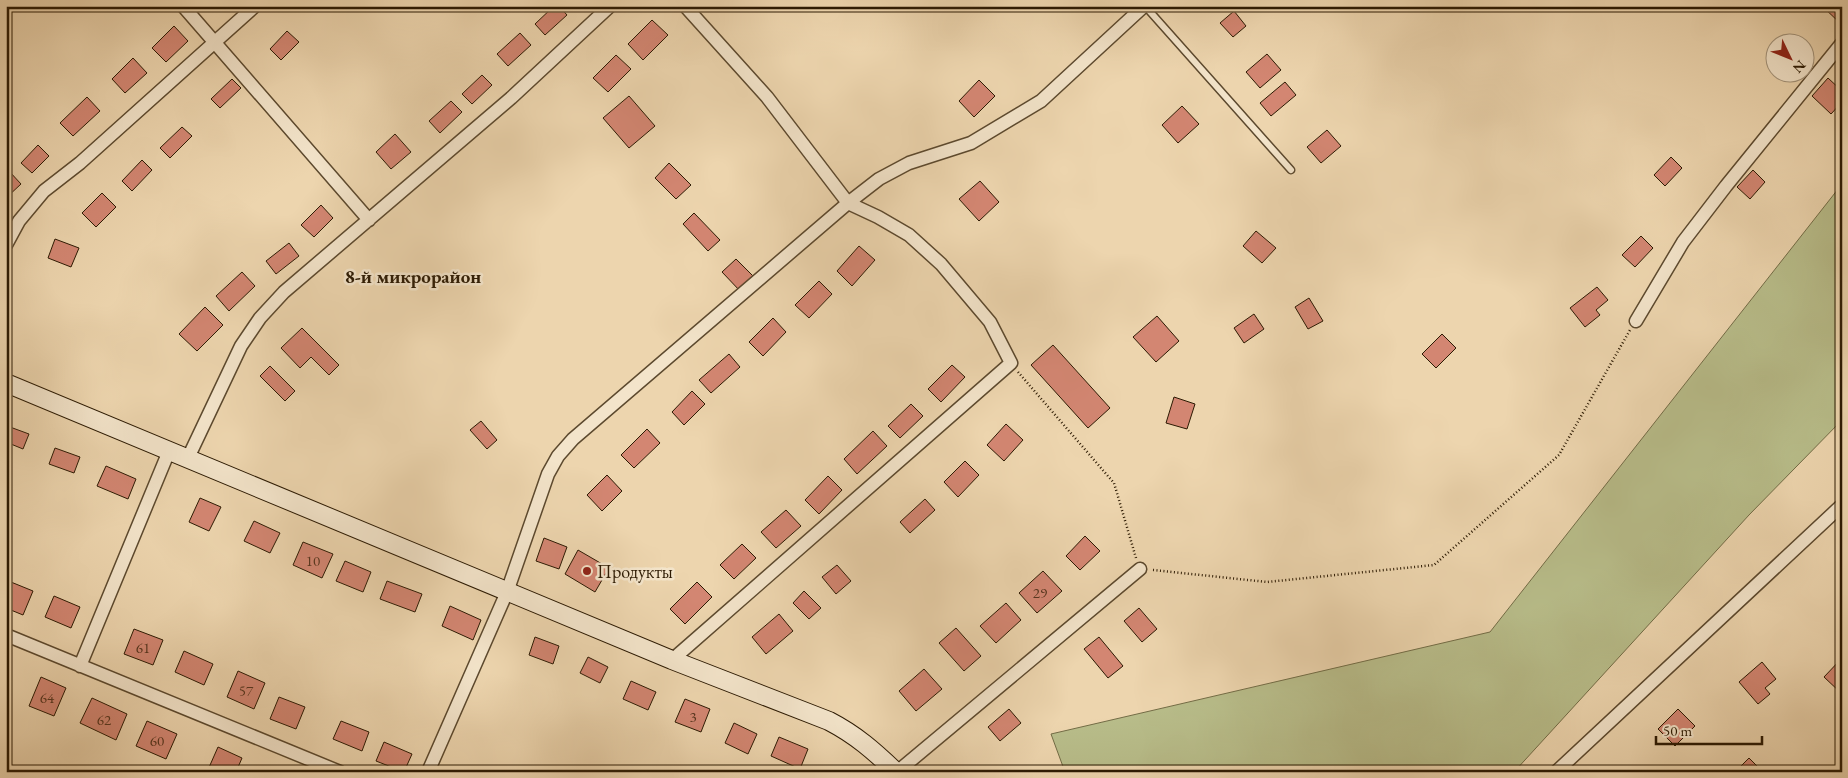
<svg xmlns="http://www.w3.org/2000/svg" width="1848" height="778" viewBox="0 0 1848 778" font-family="'EB Garamond',serif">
  <rect width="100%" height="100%" fill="#edd5ae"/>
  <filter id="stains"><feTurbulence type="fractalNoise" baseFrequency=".004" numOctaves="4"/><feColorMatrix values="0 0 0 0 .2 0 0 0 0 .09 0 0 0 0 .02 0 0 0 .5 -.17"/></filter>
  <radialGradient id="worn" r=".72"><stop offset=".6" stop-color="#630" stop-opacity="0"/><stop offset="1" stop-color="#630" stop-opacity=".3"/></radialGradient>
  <path fill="#b8bd8a" stroke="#726c46" d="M 1842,184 L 1842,420 L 1749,515 L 1514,772 L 1065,772 L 1051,734 L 1490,632 Z"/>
  <path fill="#d38672" stroke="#2c1a03" d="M 554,6 L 559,6 L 567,15 L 545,35 L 535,24 Z
    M 1822,6 L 1839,6 L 1842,9 L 1842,23 L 1841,24 Z
    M 1234,11 L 1246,26 L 1233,37 L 1220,23 Z
    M 652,20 L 668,35 L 643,60 L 628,44 Z
    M 174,26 L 188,41 L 166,62 L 152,48 Z
    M 287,31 L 299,42 L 281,60 L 270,49 Z
    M 520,33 L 531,45 L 508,66 L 497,54 Z
    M 1267,54 L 1281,70 L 1260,88 L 1246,72 Z
    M 616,55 L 631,69 L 608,92 L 593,78 Z
    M 133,58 L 147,73 L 125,93 L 112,79 Z
    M 482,75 L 492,85 L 472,104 L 462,94 Z
    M 1828,78 L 1842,91 L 1842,102 L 1831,114 L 1812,96 Z
    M 232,79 L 241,88 L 220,108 L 211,99 Z
    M 979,80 L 995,96 L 974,117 L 959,101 Z
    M 1285,82 L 1296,95 L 1271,116 L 1260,103 Z
    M 629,96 L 655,126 L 629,148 L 603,118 Z
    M 87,97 L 100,111 L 73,136 L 60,123 Z
    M 451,101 L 462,112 L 440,133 L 429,121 Z
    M 1182,106 L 1199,124 L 1178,143 L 1162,125 Z
    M 182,127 L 192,136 L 170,158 L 160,148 Z
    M 1327,130 L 1341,146 L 1321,163 L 1307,147 Z
    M 395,134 L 411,152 L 391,169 L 376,152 Z
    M 38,145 L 49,156 L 32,173 L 21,163 Z
    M 1671,157 L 1682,168 L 1665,186 L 1654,175 Z
    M 142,160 L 152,170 L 132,191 L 122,181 Z
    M 669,163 L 691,185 L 676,199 L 655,178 Z
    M 1753,170 L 1765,182 L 1750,199 L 1737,187 Z
    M 9,171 L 21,184 L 6,198 L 6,174 Z
    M 980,181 L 999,202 L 979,221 L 959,199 Z
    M 102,193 L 116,207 L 96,227 L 82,213 Z
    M 321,205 L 333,218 L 314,237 L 301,225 Z
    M 694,213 L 720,240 L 708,251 L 683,224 Z
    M 1256,231 L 1276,248 L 1262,263 L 1243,246 Z
    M 1641,236 L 1653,248 L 1635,267 L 1622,255 Z
    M 55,239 L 79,248 L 71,267 L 48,258 Z
    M 289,243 L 299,256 L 276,274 L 266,261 Z
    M 859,246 L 875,260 L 852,286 L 837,271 Z
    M 736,259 L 755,278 L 741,292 L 722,272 Z
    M 242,272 L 255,286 L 229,311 L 216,296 Z
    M 819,281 L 832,294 L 809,318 L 795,305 Z
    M 1597,287 L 1608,300 L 1596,310 L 1600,315 L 1585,327 L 1570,308 Z
    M 1309,298 L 1323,321 L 1308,329 L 1295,307 Z
    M 205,307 L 223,325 L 197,351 L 179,334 Z
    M 1254,314 L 1264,329 L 1244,343 L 1234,328 Z
    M 1157,316 L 1179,341 L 1156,362 L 1133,337 Z
    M 773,318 L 786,332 L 763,356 L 749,342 Z
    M 302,328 L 339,365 L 329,375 L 311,357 L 300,368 L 281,348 Z
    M 1442,334 L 1456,348 L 1436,368 L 1422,354 Z
    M 1053,345 L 1110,408 L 1088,428 L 1031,365 Z
    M 729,354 L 740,367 L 711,393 L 699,380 Z
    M 952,365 L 965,377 L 941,402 L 928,389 Z
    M 270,366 L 295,391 L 285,401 L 260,376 Z
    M 692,391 L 705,404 L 684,425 L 672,412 Z
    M 1174,397 L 1195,404 L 1187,429 L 1166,423 Z
    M 911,404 L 923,416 L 900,438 L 888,426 Z
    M 481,421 L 497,440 L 487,449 L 470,430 Z
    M 1006,424 L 1023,440 L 1004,461 L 987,445 Z
    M 10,427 L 29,434 L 23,449 L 6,442 L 6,437 Z
    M 647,429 L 660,443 L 634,468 L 621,455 Z
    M 873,431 L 887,446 L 857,474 L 844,459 Z
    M 55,448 L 80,457 L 74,473 L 49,464 Z
    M 965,461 L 979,475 L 958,497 L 944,482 Z
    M 106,466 L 136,479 L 128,499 L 97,486 Z
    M 607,475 L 622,491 L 602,511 L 587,495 Z
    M 828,476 L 842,490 L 819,514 L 805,500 Z
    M 200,498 L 221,507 L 209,531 L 189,522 Z
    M 925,499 L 935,510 L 910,533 L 900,522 Z
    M 786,510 L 801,526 L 776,548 L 761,532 Z
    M 254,521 L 280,533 L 270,553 L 244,541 Z
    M 1085,536 L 1100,551 L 1080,570 L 1066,556 Z
    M 544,538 L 567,547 L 559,569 L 536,561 Z
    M 303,542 L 333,554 L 322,578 L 293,565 Z
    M 742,544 L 756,558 L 734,579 L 720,565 Z
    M 578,550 L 609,568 L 595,592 L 565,574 Z
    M 345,561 L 371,572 L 363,592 L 336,581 Z
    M 837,565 L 851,581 L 836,594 L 822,577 Z
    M 1043,571 L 1062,591 L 1037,613 L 1019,593 Z
    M 6,580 L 33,591 L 23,615 L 6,608 Z
    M 387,581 L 422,594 L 415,612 L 380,599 Z
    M 697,582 L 712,597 L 685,624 L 670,609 Z
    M 804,591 L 821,608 L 809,619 L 793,603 Z
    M 54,596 L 80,607 L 71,628 L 45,617 Z
    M 1006,603 L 1021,620 L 996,643 L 980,626 Z
    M 450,606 L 481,620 L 473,640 L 442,626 Z
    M 1139,608 L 1157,629 L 1142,642 L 1124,621 Z
    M 779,614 L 793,631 L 766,654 L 752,637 Z
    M 956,628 L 981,656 L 964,671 L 939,643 Z
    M 134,629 L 163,640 L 153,665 L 124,654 Z
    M 535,637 L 559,646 L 553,664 L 529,655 Z
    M 1099,637 L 1123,666 L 1108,678 L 1084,649 Z
    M 184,651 L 213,664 L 204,685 L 175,672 Z
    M 588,657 L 608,667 L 600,683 L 580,673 Z
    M 1842,658 L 1842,693 L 1841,693 L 1824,677 Z
    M 1762,662 L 1776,679 L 1765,688 L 1770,694 L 1758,704 L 1739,682 Z
    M 924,669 L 942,689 L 916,711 L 899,691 Z
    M 238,671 L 265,683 L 254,709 L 227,697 Z
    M 41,677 L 66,688 L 54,716 L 29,706 Z
    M 631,681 L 656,692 L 648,710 L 623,699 Z
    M 279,697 L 305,707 L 296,729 L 270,719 Z
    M 92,698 L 127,714 L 116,740 L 80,723 Z
    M 685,699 L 710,709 L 701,732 L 675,722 Z
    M 1009,709 L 1021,723 L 1000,741 L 988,727 Z
    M 1678,709 L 1695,726 L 1675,746 L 1658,729 Z
    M 147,721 L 177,734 L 166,759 L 136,746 Z
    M 341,721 L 369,732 L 362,751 L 333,739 Z
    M 734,723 L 757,734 L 748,754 L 725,743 Z
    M 779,737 L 808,749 L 800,769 L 771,756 Z
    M 384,742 L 412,754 L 404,772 L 376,761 Z
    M 218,747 L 242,758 L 236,772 L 207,772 Z
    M 1749,758 L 1761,770 L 1759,772 L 1735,772 Z"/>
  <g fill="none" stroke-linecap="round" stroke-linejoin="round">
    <defs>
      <path id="lane" d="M 1145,6 L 1291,170"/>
      <path id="street" d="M 183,6 L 369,220
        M 685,6 L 767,97 L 848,203 L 879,179 L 909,163 L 971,143 L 1041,101 L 1144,6
        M 6,245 L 19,221 L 44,191 L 80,163 L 255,6
        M 1636,321 L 1683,242 L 1726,186 L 1842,43
        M 188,458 L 241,346 L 260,318 L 284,292 L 511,98 L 610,6
        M 6,635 L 340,772
        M 80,666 L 169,451
        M 428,772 L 507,592 L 548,474 L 558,456 L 573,439 L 848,203 L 878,217 L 909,235 L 941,264 L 990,322 L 1011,363 L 672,660
        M 897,772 L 1140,569
        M 1556,772 L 1842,505"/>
      <path id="secondary" d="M 6,383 L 672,660 L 829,721 C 856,735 874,751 896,772"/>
    </defs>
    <use href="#lane" stroke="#5c492e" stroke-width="9"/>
    <use href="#street" stroke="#5c492e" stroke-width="15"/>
    <use href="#secondary" stroke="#2c1a03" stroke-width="20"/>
    <path stroke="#2c1a03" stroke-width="2.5" stroke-dasharray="1 2.5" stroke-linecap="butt" d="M 1018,372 L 1114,483 L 1136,558
      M 1153,570 L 1267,582 L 1434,565 L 1559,455 L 1630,330"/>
    <use href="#lane" stroke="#f3e4ca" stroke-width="6"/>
    <use href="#street" stroke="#f3e4ca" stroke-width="12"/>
    <use href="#secondary" stroke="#f3e4ca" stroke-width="18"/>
  </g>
  <circle fill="#8f2418" stroke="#f3e4ca" stroke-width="2" cx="587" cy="571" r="5"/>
  <g text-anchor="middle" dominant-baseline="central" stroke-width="5" stroke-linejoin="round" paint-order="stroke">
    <g font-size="15" fill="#56351f">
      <text x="313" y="560">10</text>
      <text x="1040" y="592">29</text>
      <text x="143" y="647">61</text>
      <text x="246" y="690">57</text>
      <text x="47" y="697">64</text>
      <text x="693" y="716">3</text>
      <text x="104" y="719">62</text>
      <text x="157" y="740">60</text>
    </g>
    <g font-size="18" fill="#2c1a03" stroke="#f3e4ca" text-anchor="start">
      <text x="597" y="571">Продукты</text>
    </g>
    <g font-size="19" font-weight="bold" fill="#2c1a03" stroke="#f3e4ca">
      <text x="413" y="276">8-й микрорайон</text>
    </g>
  </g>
  <rect width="1848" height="778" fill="none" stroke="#edd5ae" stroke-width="25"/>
  <rect x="8" y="8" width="1833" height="763" fill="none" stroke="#2c1a03" stroke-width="2.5"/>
  <rect x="12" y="12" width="1823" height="753" fill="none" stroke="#2c1a03"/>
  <g transform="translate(1790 58) rotate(133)"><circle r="24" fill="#f3e4ca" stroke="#a3937a"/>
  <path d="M0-4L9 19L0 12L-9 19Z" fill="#8f2418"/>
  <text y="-8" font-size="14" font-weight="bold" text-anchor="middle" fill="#2c1a03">N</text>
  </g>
  <path d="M1656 736v8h106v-8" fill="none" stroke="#2c1a03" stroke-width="2.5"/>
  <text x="1663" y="736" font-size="15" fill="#2c1a03" stroke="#f3e4ca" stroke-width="4" paint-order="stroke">50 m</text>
  <rect width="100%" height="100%" filter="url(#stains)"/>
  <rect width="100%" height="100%" fill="url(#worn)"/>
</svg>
